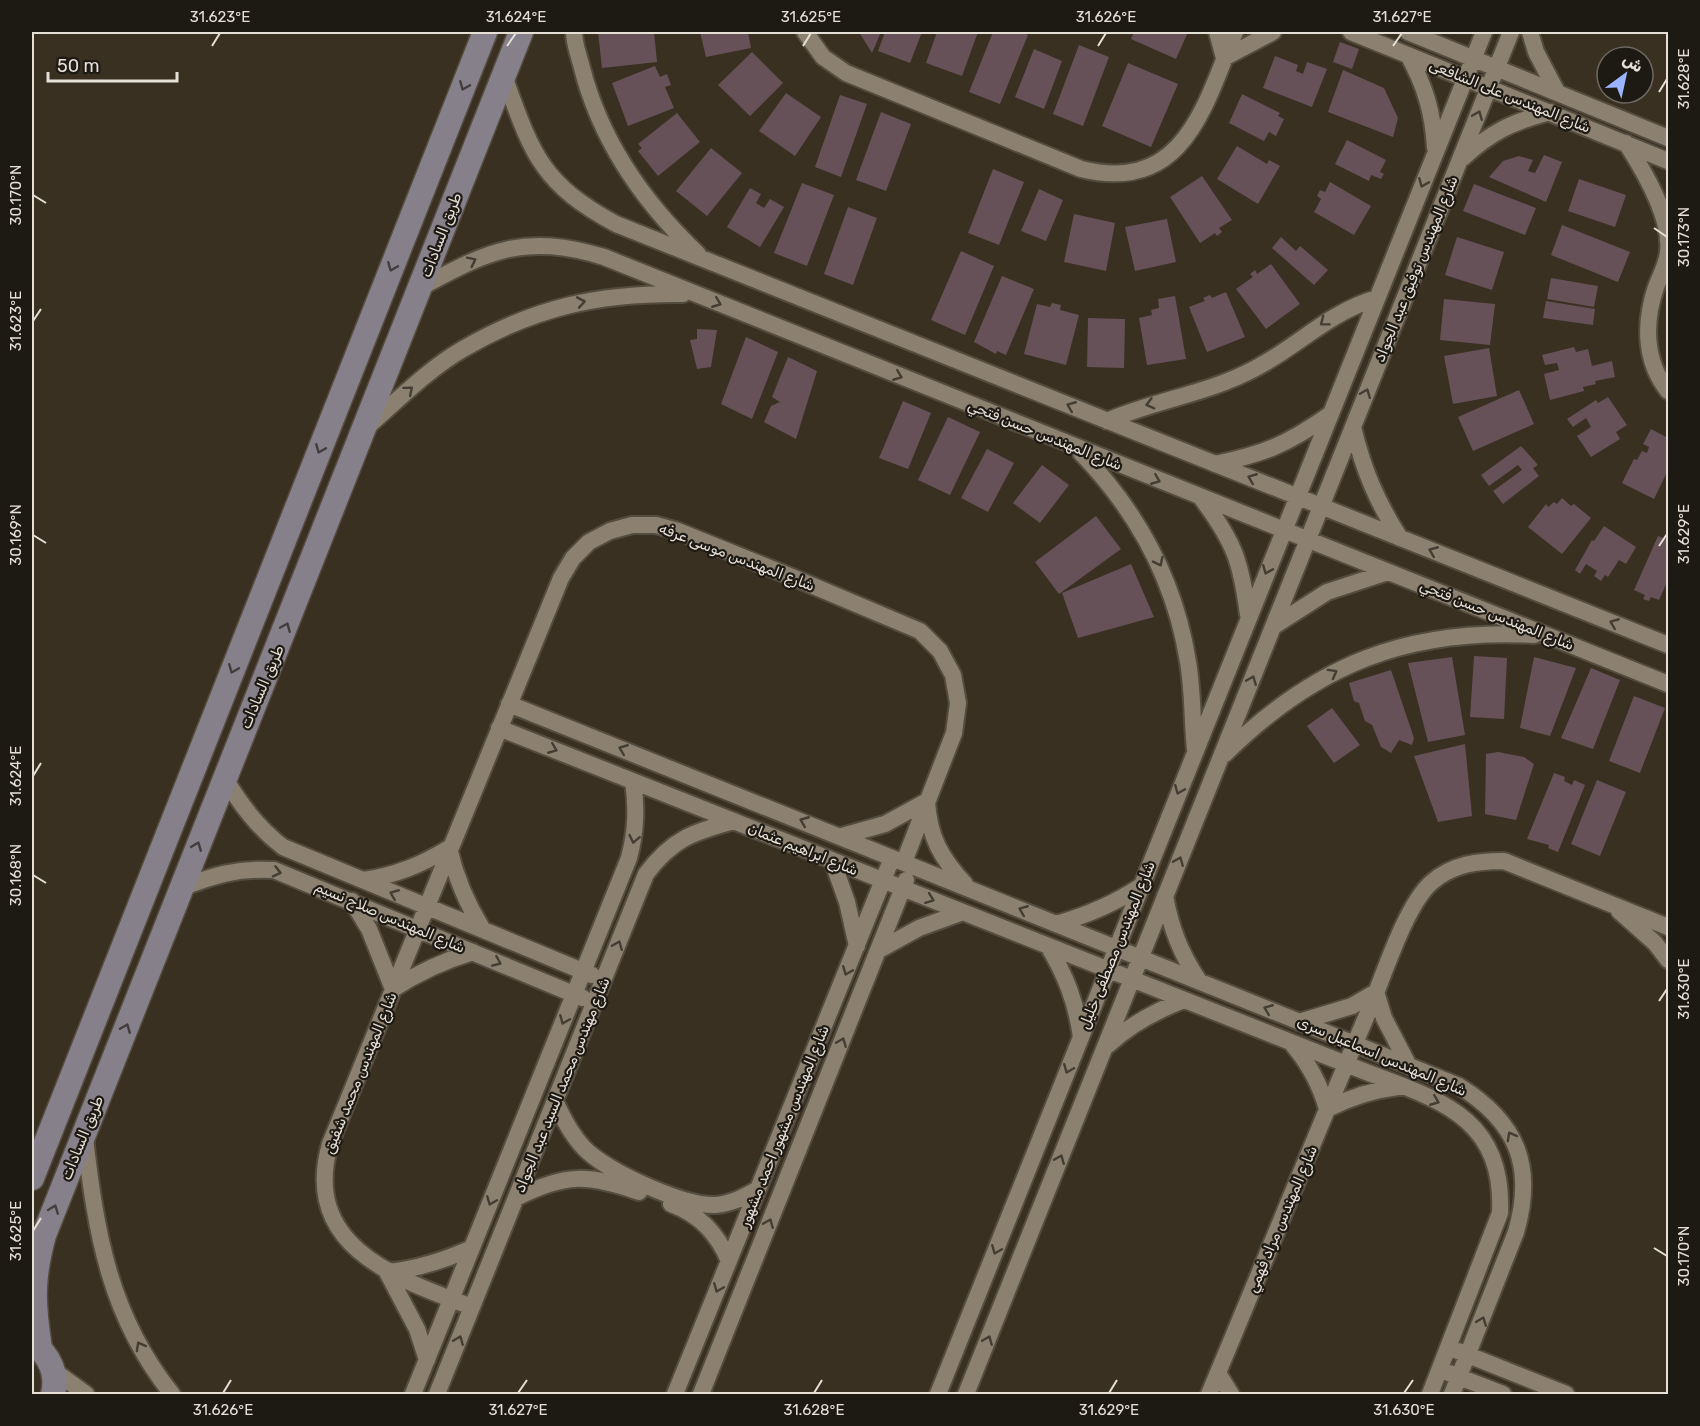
<svg xmlns="http://www.w3.org/2000/svg" width="1700" height="1426" viewBox="0 0 1700 1426" font-family="Rubik,'Noto Naskh Arabic',sans-serif">
  <rect width="100%" height="100%" fill="#3a3022"/>
  <path fill="#655157" d="M 598,32 L 654,32 L 657,62 L 602,68 Z
    M 700,32 L 748,32 L 751,48 L 706,57 Z
    M 859,32 L 881,32 L 872,53 Z
    M 885,32 L 922,32 L 910,63 L 878,51 Z
    M 937,32 L 978,32 L 962,76 L 926,63 Z
    M 993,32 L 1021,32 L 1028,35 L 1000,104 L 969,92 Z
    M 1134,32 L 1188,32 L 1176,59 L 1131,39 Z
    M 1340,42 L 1359,49 L 1352,69 L 1333,62 Z
    M 1079,45 L 1109,57 L 1083,126 L 1053,114 Z
    M 1034,49 L 1062,61 L 1044,109 L 1015,97 Z
    M 752,52 L 783,83 L 750,116 L 718,85 Z
    M 1275,56 L 1298,65 L 1296,71 L 1303,74 L 1307,62 L 1327,69 L 1312,107 L 1263,88 Z
    M 1128,63 L 1178,84 L 1151,147 L 1102,126 Z
    M 655,66 L 660,77 L 667,74 L 671,85 L 665,87 L 674,108 L 628,126 L 612,83 Z
    M 1343,70 L 1384,88 L 1398,118 L 1393,137 L 1328,112 Z
    M 786,93 L 821,117 L 795,156 L 759,131 Z
    M 1242,94 L 1280,113 L 1278,116 L 1284,119 L 1276,136 L 1269,132 L 1264,141 L 1229,123 Z
    M 840,95 L 867,104 L 841,177 L 815,167 Z
    M 881,112 L 911,124 L 886,191 L 856,180 Z
    M 677,113 L 700,142 L 658,176 L 638,151 L 642,148 L 638,144 Z
    M 1347,140 L 1386,160 L 1380,172 L 1384,174 L 1381,179 L 1371,175 L 1369,181 L 1335,164 Z
    M 1237,146 L 1267,164 L 1269,160 L 1280,166 L 1258,204 L 1217,179 Z
    M 711,148 L 742,173 L 707,216 L 676,191 Z
    M 1544,155 L 1562,162 L 1546,202 L 1489,177 L 1503,161 L 1519,156 L 1533,160 L 1528,171 L 1535,173 Z
    M 993,169 L 1024,182 L 999,245 L 968,233 Z
    M 1202,176 L 1232,220 L 1219,228 L 1222,232 L 1217,236 L 1215,233 L 1200,243 L 1170,197 Z
    M 1579,179 L 1626,195 L 1615,227 L 1568,211 Z
    M 1330,182 L 1371,206 L 1354,235 L 1314,212 L 1321,199 L 1317,196 L 1320,190 L 1325,192 Z
    M 802,183 L 834,195 L 807,266 L 774,253 Z
    M 1474,184 L 1536,208 L 1525,235 L 1463,211 Z
    M 750,188 L 761,194 L 756,203 L 764,208 L 770,199 L 784,207 L 760,247 L 727,227 Z
    M 1039,189 L 1063,200 L 1046,241 L 1021,231 Z
    M 848,207 L 877,218 L 853,285 L 824,274 Z
    M 1074,214 L 1115,223 L 1106,271 L 1064,262 Z
    M 1167,219 L 1176,262 L 1135,271 L 1125,227 Z
    M 1562,225 L 1630,252 L 1618,282 L 1551,255 Z
    M 1281,237 L 1296,251 L 1300,246 L 1328,270 L 1314,285 L 1272,248 Z
    M 1457,237 L 1504,252 L 1492,290 L 1445,275 Z
    M 961,251 L 994,266 L 965,335 L 931,320 Z
    M 1271,264 L 1300,304 L 1266,329 L 1236,289 L 1253,277 L 1250,274 L 1255,270 L 1257,274 Z
    M 1002,276 L 1034,289 L 1006,355 L 997,351 L 996,354 L 974,342 Z
    M 1551,278 L 1598,286 L 1594,307 L 1547,299 Z
    M 1226,292 L 1245,337 L 1207,352 L 1189,307 L 1205,301 L 1203,298 L 1210,295 L 1212,298 Z
    M 1175,296 L 1186,359 L 1147,365 L 1139,318 L 1152,315 L 1151,310 L 1159,308 L 1158,299 Z
    M 1444,299 L 1495,304 L 1490,345 L 1440,340 Z
    M 1546,301 L 1595,309 L 1593,325 L 1543,318 Z
    M 1052,303 L 1061,305 L 1060,310 L 1079,315 L 1066,365 L 1024,354 L 1037,304 L 1050,307 Z
    M 1088,318 L 1125,319 L 1124,368 L 1087,367 Z
    M 697,329 L 717,330 L 711,367 L 697,369 L 690,340 L 697,339 Z
    M 746,337 L 778,352 L 752,419 L 721,404 Z
    M 1574,347 L 1576,352 L 1588,349 L 1592,366 L 1612,361 L 1615,377 L 1595,381 L 1596,384 L 1583,387 L 1584,391 L 1550,400 L 1544,374 L 1559,370 L 1557,363 L 1545,365 L 1542,355 Z
    M 1489,348 L 1497,396 L 1453,404 L 1444,356 Z
    M 788,357 L 817,371 L 796,439 L 764,422 L 771,406 L 780,402 L 772,397 Z
    M 1519,390 L 1534,424 L 1473,451 L 1458,417 Z
    M 1608,397 L 1627,425 L 1616,432 L 1620,439 L 1591,457 L 1577,436 L 1591,427 L 1586,418 L 1573,427 L 1567,419 L 1596,400 L 1598,403 Z
    M 903,401 L 931,413 L 908,469 L 879,458 Z
    M 948,417 L 980,432 L 950,495 L 918,480 Z
    M 1651,429 L 1668,438 L 1668,470 L 1654,499 L 1622,483 L 1634,459 L 1637,460 L 1642,451 L 1647,453 L 1649,447 L 1643,444 Z
    M 1521,446 L 1538,465 L 1533,468 L 1539,476 L 1503,504 L 1493,491 L 1522,470 L 1518,465 L 1489,486 L 1481,475 Z
    M 987,449 L 1014,463 L 988,512 L 961,498 Z
    M 1042,465 L 1069,485 L 1040,523 L 1013,503 Z
    M 1562,498 L 1571,506 L 1574,504 L 1591,518 L 1562,554 L 1528,527 L 1546,504 L 1548,507 L 1554,502 L 1557,504 Z
    M 1096,516 L 1121,549 L 1059,594 L 1035,562 Z
    M 1604,526 L 1636,547 L 1626,564 L 1619,560 L 1608,577 L 1605,575 L 1601,581 L 1594,576 L 1597,571 L 1586,564 L 1580,574 L 1575,570 L 1592,540 L 1594,541 Z
    M 1658,536 L 1668,540 L 1668,580 L 1659,600 L 1651,597 L 1649,601 L 1643,599 L 1645,595 L 1634,590 Z
    M 1131,564 L 1154,617 L 1078,638 L 1062,593 Z
    M 1474,656 L 1507,658 L 1504,719 L 1470,717 Z
    M 1452,657 L 1465,735 L 1428,742 L 1408,663 Z
    M 1534,657 L 1576,668 L 1550,736 L 1520,728 Z
    M 1591,668 L 1620,680 L 1593,749 L 1561,738 Z
    M 1391,670 L 1414,738 L 1412,745 L 1399,740 L 1391,753 L 1381,747 L 1372,725 L 1365,721 L 1359,703 L 1354,701 L 1349,683 Z
    M 1634,696 L 1665,708 L 1640,773 L 1609,761 Z
    M 1332,708 L 1360,745 L 1334,763 L 1307,726 Z
    M 1465,744 L 1472,816 L 1438,822 L 1414,756 Z
    M 1498,752 L 1524,757 L 1534,764 L 1516,820 L 1485,814 L 1486,754 Z
    M 1554,773 L 1565,777 L 1564,781 L 1572,785 L 1574,780 L 1585,785 L 1558,852 L 1548,848 L 1549,845 L 1527,839 Z
    M 1597,780 L 1626,792 L 1600,856 L 1571,844 Z"/>
  <g fill="none" stroke-linecap="round" stroke-linejoin="round">
    <defs>
      <path id="street" d="M 574,32 C 574,44 579,56 582,68 C 601,142 643,202 698,254
        M 805,32 L 823,57 L 846,73 L 1081,169 C 1183,194 1204,108 1235,32
        M 1217,32 L 1224,58 L 1273,32
        M 1351,32 L 1668,161
        M 1408,32 L 1668,138
        M 1530,32 L 1536,52 L 1557,92
        M 1408,55 C 1425,86 1433,112 1435,148
        M 504,76 C 532,153 540,183 616,224 L 1668,645
        M 1626,143 C 1644,171 1672,218 1668,252 C 1667,264 1660,276 1656,287 C 1644,322 1644,361 1668,391
        M 1463,158 C 1491,132 1512,122 1550,112
        M 420,288 C 489,250 525,233 604,257 L 1668,684
        M 1107,421 C 1155,400 1207,394 1254,369 C 1299,346 1327,313 1377,298
        M 1353,427 C 1363,469 1377,502 1400,538
        M 366,428 C 397,401 427,370 463,349 C 535,307 600,293 683,294
        M 1081,453 C 1138,512 1175,580 1188,662 C 1193,691 1192,721 1195,750
        M 1215,464 C 1264,454 1288,444 1329,415
        M 1202,499 C 1234,542 1241,561 1248,615
        M 1274,626 L 1327,592 L 1388,572
        M 509,704 L 1459,1086 C 1517,1122 1535,1166 1516,1232 L 1452,1394
        M 499,728 L 1346,1064 C 1425,1097 1505,1108 1500,1213 L 1430,1394
        M 1225,754 C 1315,665 1407,628 1534,635
        M 224,777 C 241,805 257,827 283,847 L 592,975
        M 842,836 L 885,824 L 927,801 C 929,837 941,858 965,884
        M 832,860 L 847,902 L 857,946
        M 364,880 C 396,875 421,865 449,848 C 456,879 467,904 483,930
        M 181,888 C 215,875 237,868 274,870 L 583,998
        M 1165,896 C 1171,929 1181,954 1199,981
        M 352,901 L 369,929 L 393,989 C 419,972 443,961 473,952
        M 1619,911 L 1655,943 L 1668,960
        M 1056,924 C 1088,915 1114,904 1141,886
        M 1048,946 C 1066,976 1076,1002 1081,1037
        M 879,950 L 919,928 L 963,912
        M 1299,1022 L 1352,1006 L 1376,992 L 1384,1018 L 1409,1066
        M 1108,1045 C 1131,1024 1155,1011 1184,1000
        M 1293,1045 C 1310,1065 1320,1084 1327,1109 C 1351,1097 1372,1090 1398,1087
        M 555,1101 C 563,1118 571,1134 584,1148 C 606,1171 683,1206 715,1205 C 731,1204 744,1197 758,1189
        M 85,1138 C 96,1234 110,1317 172,1394
        M 516,1198 C 566,1173 588,1174 639,1192
        M 671,1204 C 700,1215 717,1233 729,1261
        M 472,1307 C 395,1278 301,1246 330,1144 L 561,578 L 573,558 L 589,542 L 610,531 L 632,525 L 656,525 L 678,531 L 792,577 L 920,631 L 940,651 L 953,675 L 958,703 L 954,733 L 904,862
        M 1458,1351 L 1566,1394
        M 427,1360 L 417,1329 L 387,1272 C 418,1269 443,1261 472,1248
        M 53,1370 L 86,1394
        M 1218,1373 L 1231,1394
        M 1449,1373 L 1503,1394
        M 413,1394 L 629,858 C 636,831 637,809 633,781
        M 437,1394 L 646,874 C 672,839 693,832 734,821
        M 675,1394 L 892,858
        M 701,1394 L 906,880
        M 938,1394 L 1484,32
        M 966,1394 L 1511,32
        M 1209,1394 C 1263,1266 1315,1136 1370,1008 C 1384,975 1406,904 1432,882 C 1453,864 1477,861 1504,861 L 1668,927"/>
      <path id="secondary" d="M 32,1178 L 485,32
        M 32,1342 C 49,1355 58,1373 53,1394
        M 40,1348 C 33,1303 32,1279 44,1235 L 521,32"/>
    </defs>
    <use href="#street" stroke="#544c3f" stroke-width="20"/>
    <use href="#secondary" stroke="#544c3f" stroke-width="27"/>
    <use href="#street" stroke="#8c8170" stroke-width="16"/>
    <use href="#secondary" stroke="#85808a" stroke-width="24"/>
  </g>
  <defs><path id="oneway-chevron" d="M-2-3.5L2.5 0L-2 3.5" fill="none" stroke-width="1.6" stroke-linecap="round" stroke-linejoin="round" transform="scale(1.5)"/></defs>
  <g stroke="#413d3d">
    <use href="#oneway-chevron" transform="translate(464 86) rotate(112)"/>
    <use href="#oneway-chevron" transform="translate(392 267) rotate(112)"/>
    <use href="#oneway-chevron" transform="translate(320 449) rotate(112)"/>
    <use href="#oneway-chevron" transform="translate(286 627) rotate(-67)"/>
    <use href="#oneway-chevron" transform="translate(233 669) rotate(112)"/>
    <use href="#oneway-chevron" transform="translate(197 846) rotate(-69)"/>
    <use href="#oneway-chevron" transform="translate(126 1028) rotate(-68)"/>
    <use href="#oneway-chevron" transform="translate(54 1209) rotate(-69)"/>
  </g>
  <g stroke="#443d34">
    <use href="#oneway-chevron" transform="translate(1478 115) rotate(-68)"/>
    <use href="#oneway-chevron" transform="translate(1423 183) rotate(112)"/>
    <use href="#oneway-chevron" transform="translate(472 261) rotate(-26)"/>
    <use href="#oneway-chevron" transform="translate(581 302) rotate(-10)"/>
    <use href="#oneway-chevron" transform="translate(717 303) rotate(22)"/>
    <use href="#oneway-chevron" transform="translate(1324 322) rotate(143)"/>
    <use href="#oneway-chevron" transform="translate(898 376) rotate(22)"/>
    <use href="#oneway-chevron" transform="translate(409 390) rotate(-40)"/>
    <use href="#oneway-chevron" transform="translate(1366 393) rotate(-68)"/>
    <use href="#oneway-chevron" transform="translate(1150 404) rotate(165)"/>
    <use href="#oneway-chevron" transform="translate(1071 406) rotate(-158)"/>
    <use href="#oneway-chevron" transform="translate(1252 478) rotate(-158)"/>
    <use href="#oneway-chevron" transform="translate(1156 480) rotate(22)"/>
    <use href="#oneway-chevron" transform="translate(1433 551) rotate(-158)"/>
    <use href="#oneway-chevron" transform="translate(1159 562) rotate(64)"/>
    <use href="#oneway-chevron" transform="translate(1267 570) rotate(112)"/>
    <use href="#oneway-chevron" transform="translate(1614 623) rotate(-158)"/>
    <use href="#oneway-chevron" transform="translate(1333 673) rotate(-29)"/>
    <use href="#oneway-chevron" transform="translate(1252 680) rotate(-68)"/>
    <use href="#oneway-chevron" transform="translate(553 749) rotate(22)"/>
    <use href="#oneway-chevron" transform="translate(623 749) rotate(-158)"/>
    <use href="#oneway-chevron" transform="translate(1179 790) rotate(112)"/>
    <use href="#oneway-chevron" transform="translate(804 821) rotate(-158)"/>
    <use href="#oneway-chevron" transform="translate(634 839) rotate(102)"/>
    <use href="#oneway-chevron" transform="translate(1179 861) rotate(-68)"/>
    <use href="#oneway-chevron" transform="translate(277 872) rotate(14)"/>
    <use href="#oneway-chevron" transform="translate(394 894) rotate(-158)"/>
    <use href="#oneway-chevron" transform="translate(930 899) rotate(21)"/>
    <use href="#oneway-chevron" transform="translate(1023 910) rotate(-158)"/>
    <use href="#oneway-chevron" transform="translate(618 945) rotate(-68)"/>
    <use href="#oneway-chevron" transform="translate(497 962) rotate(23)"/>
    <use href="#oneway-chevron" transform="translate(847 971) rotate(112)"/>
    <use href="#oneway-chevron" transform="translate(1268 1009) rotate(-158)"/>
    <use href="#oneway-chevron" transform="translate(564 1020) rotate(112)"/>
    <use href="#oneway-chevron" transform="translate(842 1042) rotate(-68)"/>
    <use href="#oneway-chevron" transform="translate(1068 1069) rotate(112)"/>
    <use href="#oneway-chevron" transform="translate(1435 1101) rotate(22)"/>
    <use href="#oneway-chevron" transform="translate(1511 1136) rotate(-119)"/>
    <use href="#oneway-chevron" transform="translate(1060 1159) rotate(-68)"/>
    <use href="#oneway-chevron" transform="translate(491 1201) rotate(112)"/>
    <use href="#oneway-chevron" transform="translate(769 1223) rotate(-68)"/>
    <use href="#oneway-chevron" transform="translate(996 1250) rotate(112)"/>
    <use href="#oneway-chevron" transform="translate(718 1288) rotate(112)"/>
    <use href="#oneway-chevron" transform="translate(1482 1321) rotate(-69)"/>
    <use href="#oneway-chevron" transform="translate(459 1340) rotate(-68)"/>
    <use href="#oneway-chevron" transform="translate(988 1340) rotate(-68)"/>
    <use href="#oneway-chevron" transform="translate(140 1346) rotate(-119)"/>
  </g>
  <path fill="none" stroke="#e5dfd6" stroke-width="2" d="M 212,46 L 220,33M 507,46 L 516,33M 803,46 L 811,33M 1098,46 L 1106,33M 1393,46 L 1402,33M 1659,92 L 1667,79M 33,195 L 46,203M 1654,228 L 1667,237M 33,321 L 41,309M 33,535 L 46,543M 1659,546 L 1667,534M 33,776 L 41,763M 33,875 L 46,883M 1659,1001 L 1667,989M 33,1231 L 41,1218M 1654,1248 L 1667,1256M 223,1393 L 231,1380M 518,1393 L 527,1380M 814,1393 L 822,1380M 1109,1393 L 1117,1380M 1404,1393 L 1413,1380"/>
  <g text-anchor="middle" dominant-baseline="central" stroke-width="4.5" stroke-linejoin="round" paint-order="stroke">
    <g font-size="15" fill="#e5dfd6" stroke="#1d1913">
      <text transform="translate(1510 96) rotate(22)">شارع المهندس على الشافعى</text>
      <text transform="translate(441 235) rotate(-69)">طريق السادات</text>
      <text transform="translate(1416 269) rotate(-68)">شارع المهندس توفيق عبد الجواد</text>
      <text transform="translate(1045 435) rotate(22)">شارع المهندس حسن فتحي</text>
      <text transform="translate(737 557) rotate(21)">شارع المهندس موسى عرفه</text>
      <text transform="translate(1497 615) rotate(22)">شارع المهندس حسن فتحي</text>
      <text transform="translate(262 687) rotate(-67)">طريق السادات</text>
      <text transform="translate(803 849) rotate(22)">شارع ابراهيم عثمان</text>
      <text transform="translate(390 917) rotate(23)">شارع المهندس صلاح نسيم</text>
      <text transform="translate(1117 945) rotate(-68)">شارع المهندس مصطفى خليل</text>
      <text transform="translate(1382 1056) rotate(23)">شارع المهندس اسماعيل سرى</text>
      <text transform="translate(360 1073) rotate(-68)">شارع المهندس محمد شفيق</text>
      <text transform="translate(562 1085) rotate(-68)">شارع مهندس محمد السيد عبد الجواد</text>
      <text transform="translate(784 1126) rotate(-68)">شارع المهندس مشهور احمد مشهور</text>
      <text transform="translate(82 1138) rotate(-68)">طريق السادات</text>
      <text transform="translate(1282 1219) rotate(-67)">شارع المهندس مراد فهمي</text>
    </g>
  </g>
  <rect width="1700" height="1426" fill="none" stroke="#1d1913" stroke-width="66"/>
  <g transform="translate(1625 75) rotate(33)"><circle r="28" fill="#1d1913" stroke="#6d6861" stroke-width="1.5"/>
  <path d="M0-4.5L10 22L0 15L-10 22Z" fill="#9ab5fd"/>
  <text y="-9" font-size="16" font-weight="bold" text-anchor="middle" fill="#e5dfd6">ش</text>
  </g>
  <path d="M48 72v9h129v-9" fill="none" stroke="#e5dfd6" stroke-width="3"/>
  <text x="57" y="72" font-size="18" fill="#e5dfd6" stroke="#1d1913" stroke-width="4.5" paint-order="stroke">50 m</text>
  <rect x="33" y="33" width="1634" height="1360" fill="none" stroke="#e5dfd6" stroke-width="2"/>
  <g font-size="15" text-anchor="middle" fill="#e5dfd6">
    <text x="220" y="22">31.623°E</text>
    <text x="516" y="22">31.624°E</text>
    <text x="811" y="22">31.625°E</text>
    <text x="1106" y="22">31.626°E</text>
    <text x="1402" y="22">31.627°E</text>
    <text transform="translate(1684 79) rotate(-90)" y="5">31.628°E</text>
    <text transform="translate(16 195) rotate(-90)" y="5">30.170°N</text>
    <text transform="translate(1684 237) rotate(-90)" y="5">30.173°N</text>
    <text transform="translate(16 321) rotate(-90)" y="5">31.623°E</text>
    <text transform="translate(1684 534) rotate(-90)" y="5">31.629°E</text>
    <text transform="translate(16 535) rotate(-90)" y="5">30.169°N</text>
    <text transform="translate(16 776) rotate(-90)" y="5">31.624°E</text>
    <text transform="translate(16 875) rotate(-90)" y="5">30.168°N</text>
    <text transform="translate(1684 989) rotate(-90)" y="5">31.630°E</text>
    <text transform="translate(16 1231) rotate(-90)" y="5">31.625°E</text>
    <text transform="translate(1684 1256) rotate(-90)" y="5">30.170°N</text>
    <text x="223" y="1415">31.626°E</text>
    <text x="518" y="1415">31.627°E</text>
    <text x="814" y="1415">31.628°E</text>
    <text x="1109" y="1415">31.629°E</text>
    <text x="1404" y="1415">31.630°E</text>
  </g>
</svg>
